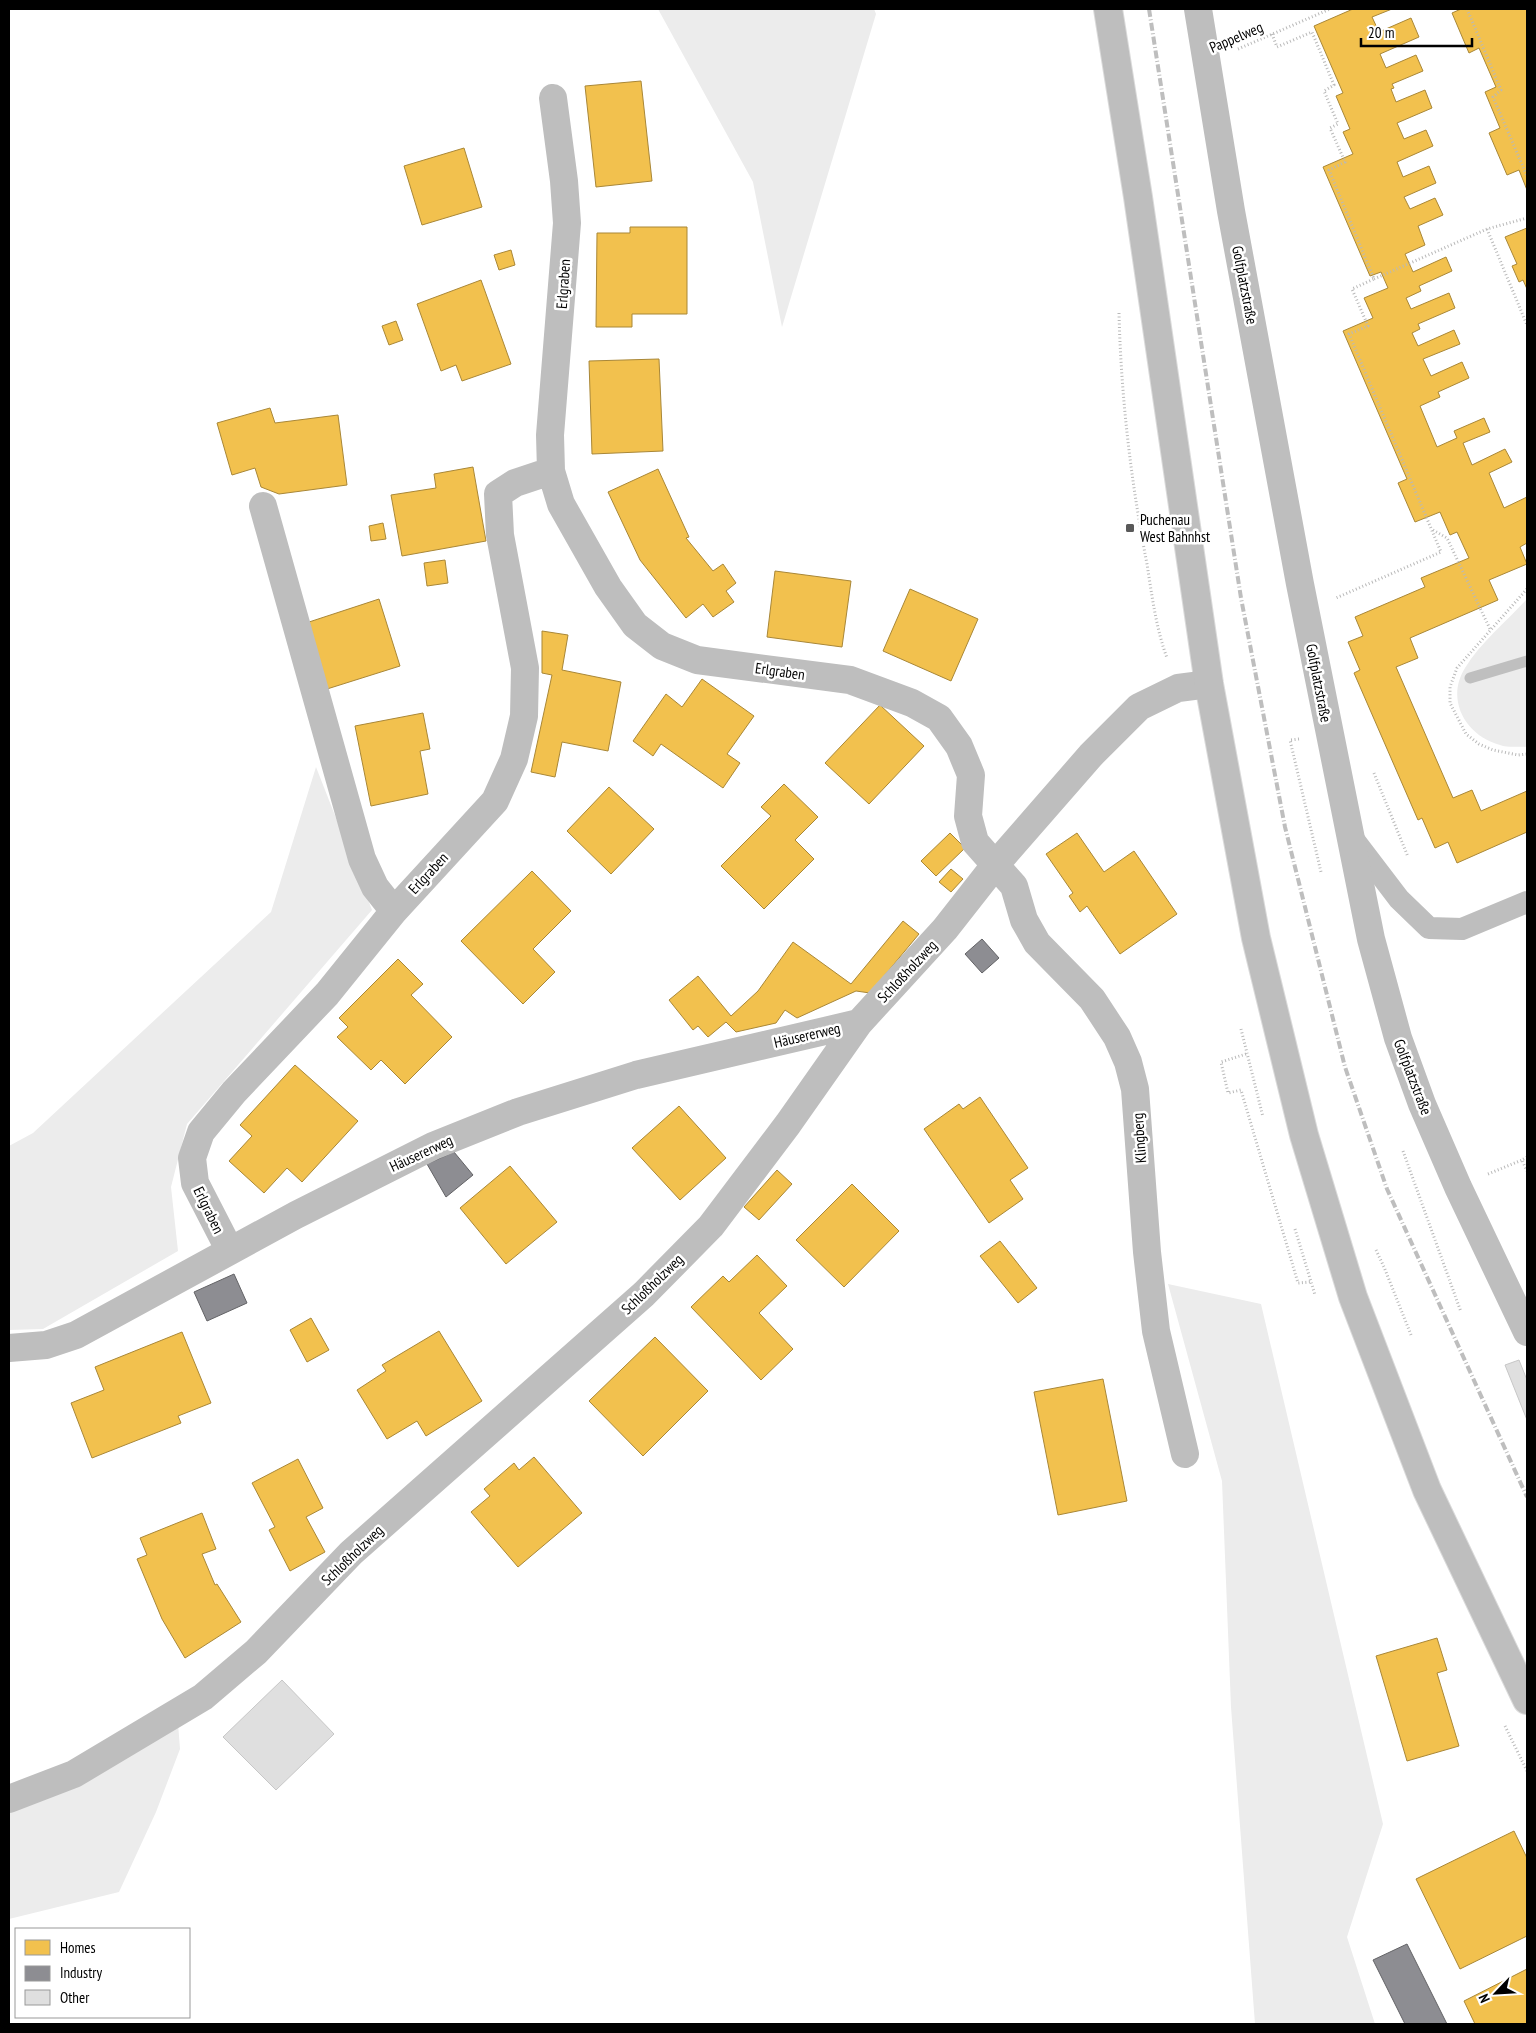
<svg xmlns="http://www.w3.org/2000/svg" width="1536" height="2033" viewBox="0 0 1536 2033" font-family="'PT Sans Narrow',sans-serif">
  <rect width="100%" height="100%" fill="#fff"/>
  <path fill="#ececec" d="M 658,9 L 874,9 L 876,14 L 782,327 L 753,182 Z
    M 1527,599 L 1527,747 C 1519,746 1508,748 1500,745 C 1466,736 1445,700 1465,668 C 1481,642 1507,621 1527,599 Z
    M 316,767 L 372,910 L 187,1124 L 171,1187 L 178,1251 L 43,1329 L 9,1330 L 9,1146 L 33,1133 L 271,912 Z
    M 1168,1284 L 1261,1304 L 1383,1824 L 1347,1937 L 1375,2024 L 1255,2024 L 1231,1707 L 1222,1481 Z
    M 178,1723 L 180,1749 L 156,1812 L 119,1892 L 9,1919 L 9,1808 Z"/>
  <path fill="#f2c14e" stroke="#a98737" d="M 1353,9 L 1392,9 L 1372,17 L 1379,32 L 1411,18 L 1419,37 L 1380,54 L 1386,68 L 1416,55 L 1423,71 L 1392,84 L 1394,88 L 1391,89 L 1396,102 L 1425,90 L 1432,108 L 1397,123 L 1404,139 L 1426,130 L 1433,146 L 1397,162 L 1403,177 L 1429,166 L 1436,183 L 1404,197 L 1410,209 L 1435,198 L 1443,215 L 1418,226 L 1425,245 L 1405,254 L 1413,272 L 1446,257 L 1452,271 L 1419,286 L 1421,291 L 1406,298 L 1411,309 L 1449,293 L 1455,308 L 1418,324 L 1420,329 L 1412,333 L 1418,346 L 1454,330 L 1460,344 L 1423,359 L 1431,376 L 1462,362 L 1469,378 L 1438,392 L 1440,397 L 1420,406 L 1437,447 L 1457,438 L 1454,431 L 1484,418 L 1490,432 L 1463,443 L 1472,465 L 1505,449 L 1512,462 L 1489,473 L 1504,508 L 1527,497 L 1527,543 L 1520,547 L 1527,564 L 1489,580 L 1498,600 L 1410,638 L 1418,658 L 1396,667 L 1453,798 L 1472,790 L 1481,811 L 1527,791 L 1527,832 L 1457,863 L 1448,842 L 1435,848 L 1422,818 L 1418,820 L 1354,673 L 1360,670 L 1348,642 L 1363,636 L 1355,617 L 1425,587 L 1421,578 L 1469,558 L 1457,532 L 1450,535 L 1440,512 L 1415,522 L 1398,483 L 1407,479 L 1343,331 L 1373,318 L 1364,298 L 1388,288 L 1381,272 L 1370,276 L 1323,167 L 1353,154 L 1343,132 L 1350,129 L 1336,96 L 1343,93 L 1314,26 Z
    M 1461,9 L 1527,9 L 1527,190 L 1519,170 L 1507,175 L 1489,133 L 1500,128 L 1485,92 L 1496,87 L 1479,48 L 1469,53 L 1452,13 Z
    M 641,81 L 652,181 L 596,187 L 585,86 Z
    M 464,148 L 482,207 L 422,225 L 404,166 Z
    M 630,227 L 687,227 L 687,314 L 632,314 L 632,327 L 596,327 L 597,233 L 630,233 Z
    M 1527,228 L 1527,289 L 1523,280 L 1519,282 L 1512,266 L 1517,264 L 1505,237 Z
    M 511,250 L 515,265 L 499,270 L 494,255 Z
    M 481,280 L 511,364 L 462,381 L 456,365 L 441,371 L 417,304 Z
    M 396,321 L 403,340 L 389,345 L 382,326 Z
    M 659,359 L 663,451 L 592,454 L 589,361 Z
    M 270,408 L 275,423 L 338,415 L 347,485 L 279,494 L 261,487 L 255,468 L 232,475 L 217,423 Z
    M 473,467 L 486,541 L 402,556 L 391,495 L 436,488 L 434,474 Z
    M 658,469 L 689,537 L 686,538 L 713,571 L 723,564 L 736,583 L 726,591 L 734,602 L 713,617 L 703,604 L 686,618 L 640,560 L 608,492 Z
    M 383,523 L 386,539 L 371,541 L 369,526 Z
    M 445,560 L 448,583 L 427,586 L 424,563 Z
    M 775,571 L 851,581 L 842,647 L 767,637 Z
    M 910,589 L 978,619 L 951,681 L 883,651 Z
    M 379,599 L 400,666 L 327,689 L 306,623 Z
    M 542,631 L 568,635 L 562,670 L 621,682 L 608,751 L 562,742 L 555,777 L 531,772 L 552,675 L 542,673 Z
    M 702,679 L 754,716 L 727,754 L 740,763 L 723,788 L 661,744 L 653,756 L 633,741 L 666,694 L 682,707 Z
    M 880,705 L 924,746 L 869,804 L 825,763 Z
    M 423,713 L 430,749 L 420,751 L 428,794 L 371,806 L 355,726 Z
    M 784,784 L 818,817 L 795,840 L 814,859 L 764,909 L 721,866 L 771,816 L 761,807 Z
    M 609,787 L 654,829 L 611,874 L 567,831 Z
    M 950,833 L 965,848 L 936,876 L 921,861 Z
    M 1077,833 L 1104,872 L 1134,851 L 1177,914 L 1120,954 L 1087,906 L 1080,912 L 1069,896 L 1073,893 L 1046,854 Z
    M 951,869 L 963,879 L 951,892 L 939,882 Z
    M 532,871 L 571,911 L 533,949 L 555,972 L 523,1004 L 461,941 Z
    M 903,921 L 919,934 L 870,993 L 856,991 L 797,1018 L 785,1010 L 776,1023 L 736,1032 L 726,1022 L 708,1037 L 698,1026 L 693,1030 L 669,1000 L 698,976 L 731,1016 L 758,991 L 793,942 L 851,984 Z
    M 398,959 L 423,984 L 411,995 L 452,1037 L 405,1084 L 381,1060 L 371,1070 L 337,1037 L 348,1027 L 339,1018 Z
    M 295,1065 L 358,1121 L 302,1182 L 287,1168 L 264,1193 L 229,1161 L 252,1136 L 240,1125 Z
    M 980,1097 L 1028,1168 L 1010,1180 L 1023,1199 L 989,1223 L 924,1129 L 959,1104 L 963,1109 Z
    M 679,1106 L 726,1158 L 680,1200 L 632,1148 Z
    M 510,1166 L 557,1222 L 506,1264 L 460,1208 Z
    M 777,1170 L 792,1184 L 759,1220 L 744,1207 Z
    M 852,1184 L 899,1231 L 844,1287 L 796,1240 Z
    M 1000,1241 L 1037,1288 L 1018,1303 L 980,1256 Z
    M 757,1255 L 787,1286 L 759,1313 L 793,1349 L 761,1380 L 691,1307 L 723,1276 L 729,1282 Z
    M 311,1318 L 329,1350 L 307,1362 L 290,1330 Z
    M 439,1331 L 482,1401 L 426,1436 L 417,1421 L 387,1439 L 357,1390 L 386,1371 L 382,1365 Z
    M 182,1332 L 211,1403 L 178,1416 L 181,1423 L 92,1458 L 71,1403 L 104,1390 L 95,1367 Z
    M 655,1337 L 708,1391 L 643,1456 L 589,1401 Z
    M 1103,1379 L 1127,1501 L 1058,1515 L 1034,1392 Z
    M 534,1457 L 582,1513 L 518,1567 L 471,1512 L 490,1496 L 484,1489 L 514,1463 L 519,1470 Z
    M 298,1459 L 323,1508 L 306,1517 L 325,1552 L 290,1571 L 269,1530 L 275,1527 L 252,1483 Z
    M 202,1513 L 216,1549 L 202,1554 L 215,1585 L 217,1584 L 241,1622 L 185,1658 L 162,1619 L 137,1559 L 147,1555 L 140,1538 Z
    M 1437,1638 L 1447,1670 L 1437,1673 L 1459,1746 L 1407,1761 L 1376,1656 Z
    M 1514,1831 L 1527,1858 L 1527,1936 L 1460,1969 L 1416,1879 Z
    M 1527,1969 L 1527,2024 L 1475,2024 L 1464,2001 Z"/>
  <path fill="#8d8d92" stroke="#636366" d="M 982,939 L 999,958 L 982,973 L 965,954 Z
    M 454,1152 L 473,1175 L 446,1197 L 427,1164 Z
    M 234,1274 L 247,1303 L 207,1321 L 194,1292 Z
    M 1407,1944 L 1447,2024 L 1405,2024 L 1373,1960 Z"/>
  <g fill="none" stroke-linecap="round" stroke-linejoin="round">
    <path stroke="#bfbfbf" stroke-width="11" d="M 1470,678 L 1527,661"/>
  </g>
  <path fill="#dfdfdf" stroke="#c7c7c7" d="M 1519,1360 L 1527,1380 L 1527,1420 L 1505,1365 Z
    M 282,1680 L 334,1734 L 276,1790 L 223,1737 Z"/>
  <g fill="none" stroke-linecap="round" stroke-linejoin="round">
    <defs>
      <path id="primary" d="M 1108,9 L 1138,197 L 1209,684 L 1256,938 L 1304,1135 L 1353,1297 L 1427,1490 L 1527,1700"/>
    </defs>
    <use href="#primary" stroke="#dbdbdb" stroke-width="30"/>
    <path stroke="#b9b9b9" stroke-width="3" stroke-dasharray="1 2.5" stroke-linecap="butt" d="M 1467,9 L 1501,90 L 1493,97 L 1527,176
      M 1272,34 L 1277,47 L 1312,32 L 1334,85 L 1324,91 L 1338,124 L 1330,128 L 1345,162 L 1329,170 L 1374,279 L 1352,289 L 1368,326 L 1349,334 L 1441,552 L 1336,598
      M 1238,49 L 1330,9
      M 1487,229 L 1527,325
      M 1374,279 L 1487,229 L 1527,218
      M 1119,313 C 1121,397 1131,482 1147,564 C 1152,596 1156,628 1167,658
      M 1433,530 L 1447,538 L 1490,629
      M 1527,589 L 1457,668 L 1450,687 L 1450,703 L 1466,734 L 1479,744 L 1493,750 L 1518,755 L 1527,754
      M 1299,739 L 1290,740 L 1321,872
      M 1374,773 L 1408,857
      M 1241,1029 L 1263,1117
      M 1246,1054 L 1221,1062 L 1228,1093 L 1241,1090 L 1298,1283 L 1310,1282
      M 1403,1151 L 1461,1312
      M 1527,1157 L 1522,1160 L 1527,1171
      M 1488,1174 L 1522,1160
      M 1295,1229 L 1315,1295
      M 1376,1250 L 1384,1267 L 1411,1335
      M 1505,1726 L 1527,1771"/>
    <path stroke="#bebebe" stroke-width="22" d="M 1351,836 L 1399,899 L 1429,928 L 1462,929 L 1527,902"/>
    <path stroke="#bebebe" stroke-width="28" d="M 1198,9 L 1231,211 L 1300,584 L 1371,939 L 1398,1038 L 1422,1104 L 1458,1187 L 1527,1332
      M 553,98 L 564,181 L 567,223 L 550,435 L 551,471 L 561,504 L 608,587 L 635,625 L 662,646 L 697,660 L 850,680 L 912,703 L 939,718 L 959,746 L 971,775 L 968,816 L 975,842 L 1014,886 L 1024,920 L 1037,943 L 1092,999 L 1117,1037 L 1128,1062 L 1135,1089 L 1147,1252 L 1156,1331 L 1185,1454
      M 263,506 L 362,859 L 375,887 L 394,911
      M 230,1251 L 195,1183 L 192,1158 L 201,1132 L 234,1092 L 327,994 L 394,911 L 495,801 L 514,759 L 524,716 L 525,668 L 500,535 L 498,494 L 515,483 L 551,471
      M 9,1348 L 46,1345 L 76,1335 L 296,1215 L 433,1146 L 518,1112 L 636,1075 L 859,1023
      M 9,1799 L 74,1774 L 203,1697 L 256,1652 L 351,1553 L 644,1294 L 711,1226 L 788,1124 L 859,1023 L 945,929 L 996,864 L 1091,755 L 1139,707 L 1178,688 L 1209,684"/>
    <use href="#primary" stroke="#bebebe" stroke-width="28"/>
    <path stroke="#bebebe" stroke-width="4" stroke-dasharray="8 2.5 1 2.5" stroke-linecap="butt" d="M 1149,9 L 1241,598 L 1285,827 L 1345,1067 L 1387,1189 L 1527,1497"/>
  </g>
  <rect fill="#595959" stroke="#fff" stroke-width="2" x="1125" y="523" width="10" height="10" rx="2.5"/>
  <g text-anchor="middle" dominant-baseline="central" stroke-width="5" stroke-linejoin="round" paint-order="stroke">
    <g font-size="15" fill="#000" stroke="#fff">
      <text transform="translate(1236 37) rotate(-23)">Pappelweg</text>
      <text transform="translate(563 284) rotate(-86)">Erlgraben</text>
      <text transform="translate(1245 285) rotate(79)">Golfplatzstraße</text>
      <text transform="translate(780 671) rotate(8)">Erlgraben</text>
      <text transform="translate(1319 683) rotate(79)">Golfplatzstraße</text>
      <text transform="translate(428 873) rotate(-47)">Erlgraben</text>
      <text transform="translate(907 971) rotate(-47)">Schloßholzweg</text>
      <text transform="translate(807 1035) rotate(-13)">Häusererweg</text>
      <text transform="translate(1413 1077) rotate(69)">Golfplatzstraße</text>
      <text transform="translate(1139 1138) rotate(-94)">Klingberg</text>
      <text transform="translate(421 1153) rotate(-25)">Häusererweg</text>
      <text transform="translate(209 1210) rotate(64)">Erlgraben</text>
      <text transform="translate(652 1284) rotate(-44)">Schloßholzweg</text>
      <text transform="translate(352 1555) rotate(-44)">Schloßholzweg</text>
    </g>
    <g font-size="15" fill="#000" stroke="#fff" text-anchor="start">
      <text x="1140" y="519">Puchenau<tspan x="1140" dy="17">West Bahnhst</tspan></text>
    </g>
  </g>
  <rect width="1536" height="2033" fill="none" stroke="#000000" stroke-width="20"/>
  <rect x="15" y="1928" width="175" height="90" fill="#ffffff" stroke="#999999"/>
  <rect x="25" y="1940" width="25" height="15" fill="#f2c14e" stroke="#999999"/>
  <text x="60" y="1953" font-size="15" fill="#000000">Homes</text>
  <rect x="25" y="1966" width="25" height="15" fill="#8d8d92" stroke="#999999"/>
  <text x="60" y="1978" font-size="15" fill="#000000">Industry</text>
  <rect x="25" y="1990" width="25" height="15" fill="#dfdfdf" stroke="#999999"/>
  <text x="60" y="2003" font-size="15" fill="#000000">Other</text>
  <g transform="translate(1496 1993) rotate(245)" stroke="#ffffff" stroke-width="4" paint-order="stroke">
  <path d="M0-4L9 19L0 12L-9 19Z" fill="#000000"/>
  <text y="-8" font-size="14" font-weight="bold" text-anchor="middle" fill="#000000">N</text>
  </g>
  <path d="M1361 38v8h111v-8" fill="none" stroke="#000000" stroke-width="2.5"/>
  <text x="1368" y="38" font-size="15" fill="#000000" stroke="#ffffff" stroke-width="4" paint-order="stroke">20 m</text>
</svg>
